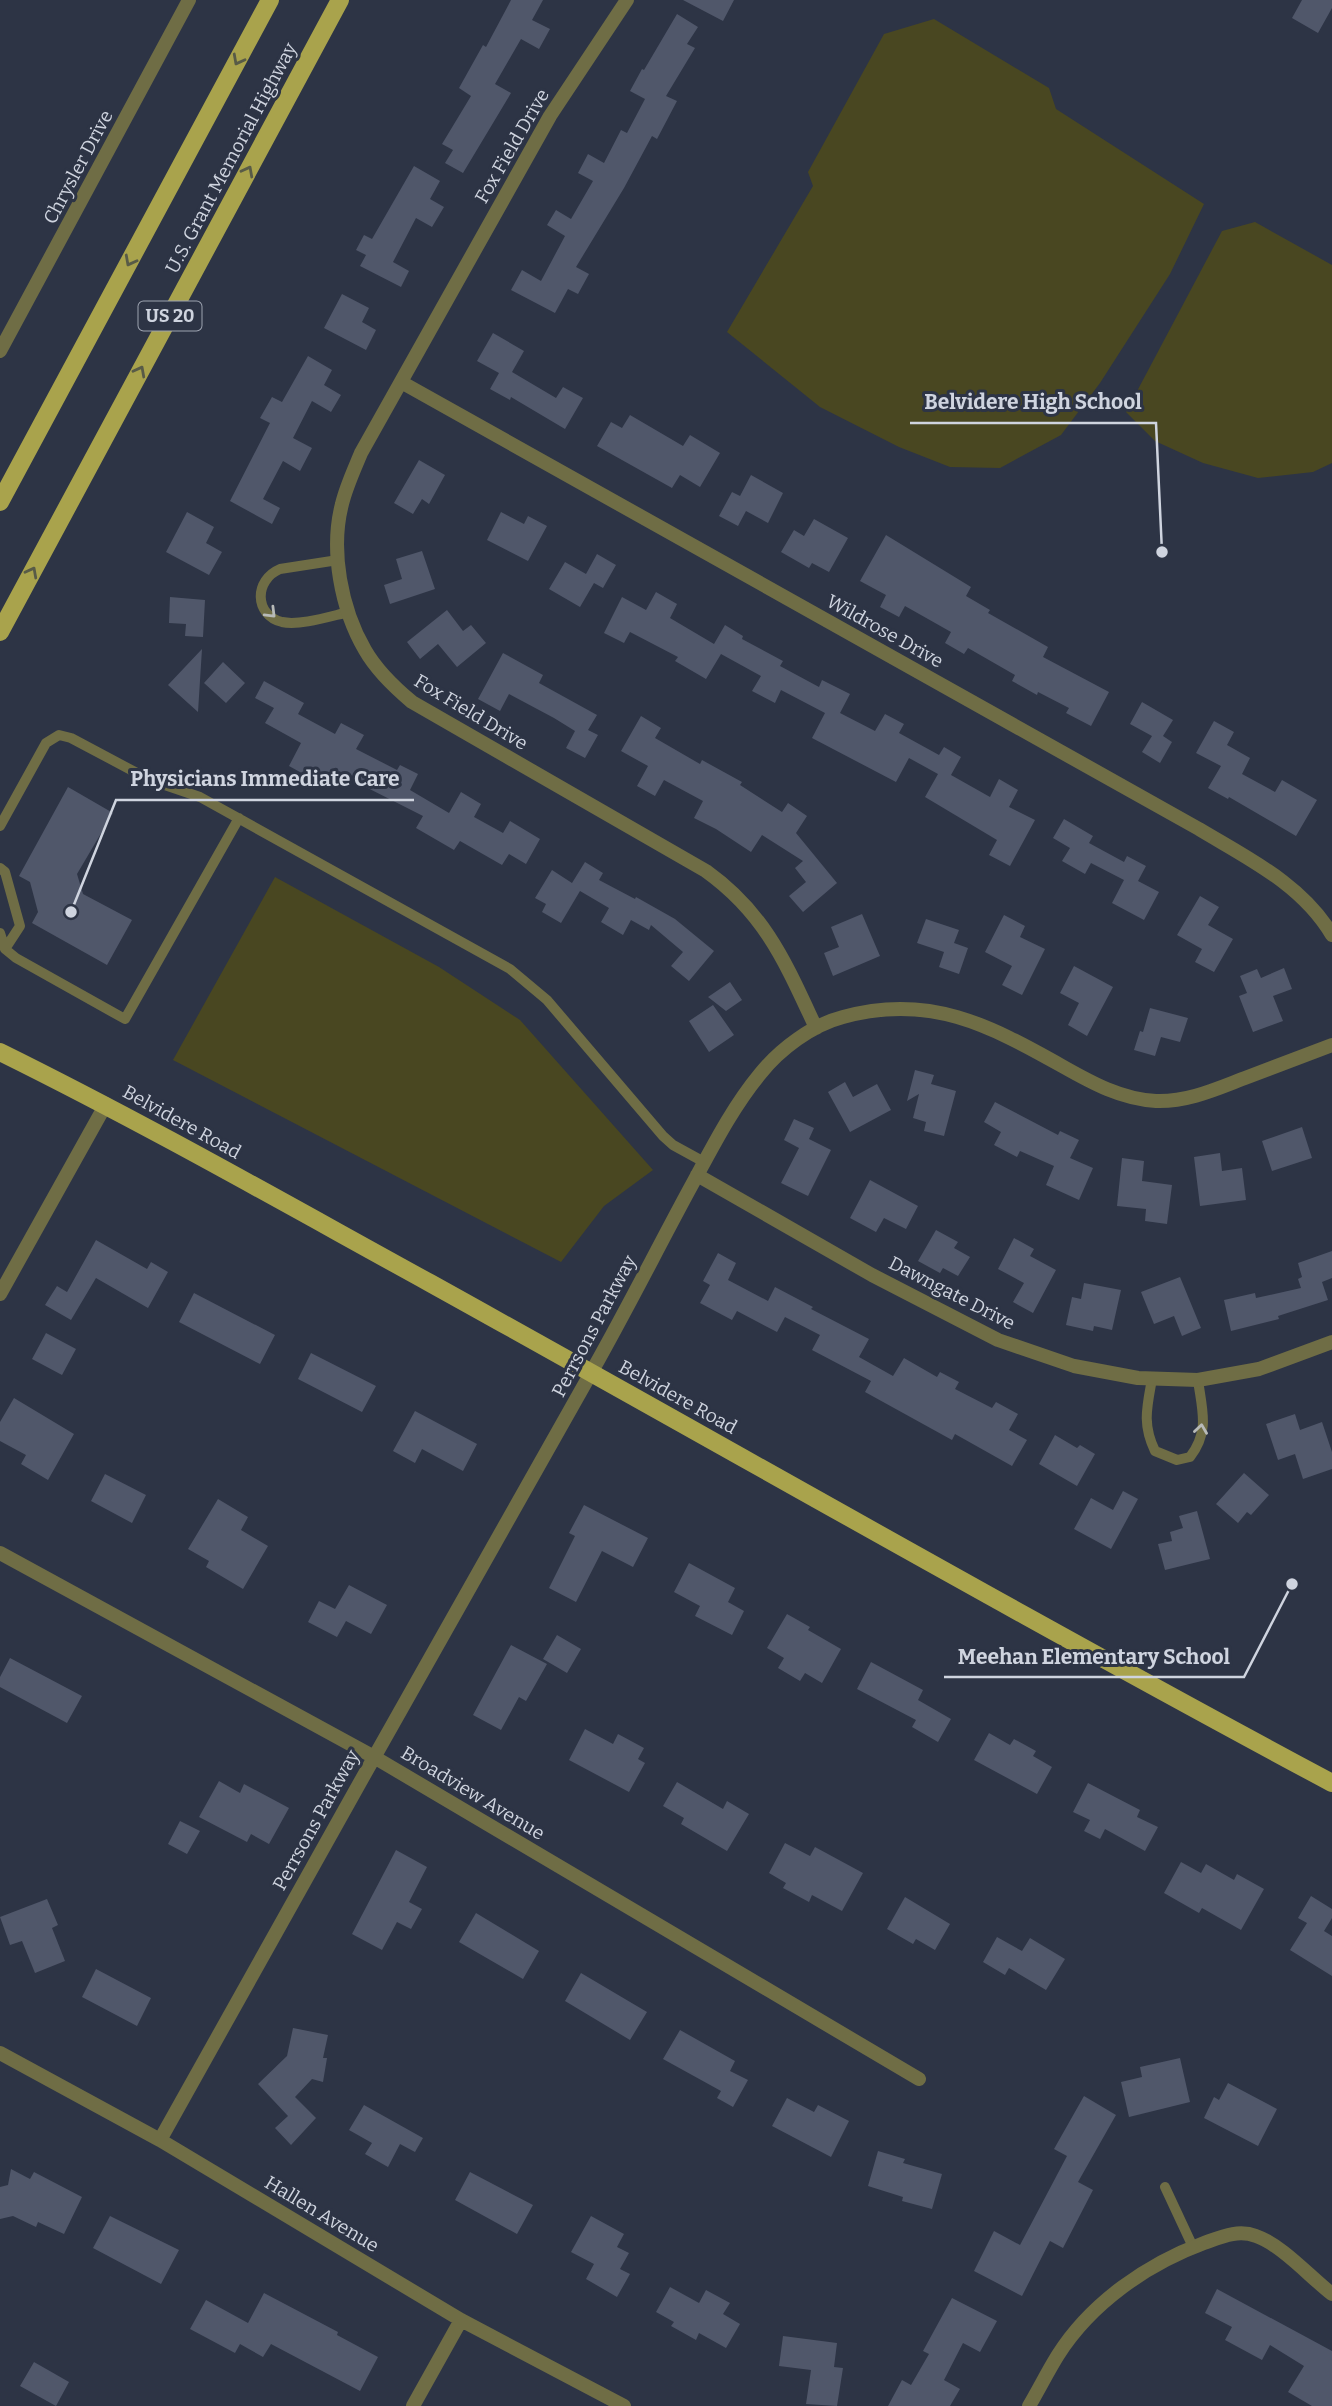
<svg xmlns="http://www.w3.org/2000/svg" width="1332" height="2406" viewBox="0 0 1332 2406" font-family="Bitter,serif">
  <rect width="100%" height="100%" fill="#2d3445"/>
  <path fill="#494721" d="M 934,19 L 1049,88 L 1056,109 L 1204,204 L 1170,274 L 1100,383 L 1061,435 L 1000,468 L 950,467 L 899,447 L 820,407 L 727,332 L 813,186 L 808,172 L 884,34 Z
    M 1255,222 L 1332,265 L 1332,463 L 1313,472 L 1258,478 L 1203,463 L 1155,441 L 1126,412 L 1222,231 Z
    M 275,877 L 439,967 L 520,1020 L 653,1170 L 604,1206 L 561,1262 L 173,1060 Z"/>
  <path fill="#50576a" d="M 511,0 L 543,0 L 532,20 L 550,29 L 539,49 L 521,39 L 495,84 L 511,93 L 463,173 L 445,163 L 453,150 L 442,144 L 471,96 L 459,88 L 483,45 L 486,47 Z
    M 683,0 L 734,0 L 723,21 Z
    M 1302,0 L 1332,0 L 1332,8 L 1318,33 L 1292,18 Z
    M 677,14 L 698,27 L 687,44 L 695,48 L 666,96 L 677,101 L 657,139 L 652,136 L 624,188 L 576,267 L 589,274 L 578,294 L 568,289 L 555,313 L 511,290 L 522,270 L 541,281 L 565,236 L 547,225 L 556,210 L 571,219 L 593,181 L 578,173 L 588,154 L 604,163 L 621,130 L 627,133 L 645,99 L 630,91 L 642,69 L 644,70 Z
    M 414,166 L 440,181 L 430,199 L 444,207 L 432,227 L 416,218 L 393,262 L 409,271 L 401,287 L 360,266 L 366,255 L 356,250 L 364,235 L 372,239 Z
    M 342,294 L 369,308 L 362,322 L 376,330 L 366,350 L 324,328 Z
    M 493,333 L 524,351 L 512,372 L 556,398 L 563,387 L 583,398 L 565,429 L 511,397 L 510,400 L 490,389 L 499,373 L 477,361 Z
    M 308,356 L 332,370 L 324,385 L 341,395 L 331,412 L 312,401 L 293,438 L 312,448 L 300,471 L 283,461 L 263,499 L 280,508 L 272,524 L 230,501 L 270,423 L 260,418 L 272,397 L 282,402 Z
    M 630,415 L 683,446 L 690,435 L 720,453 L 700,487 L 680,475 L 672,488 L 597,446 L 611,422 L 622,428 Z
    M 419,460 L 445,475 L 429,504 L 422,499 L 413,514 L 394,503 Z
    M 751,475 L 783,493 L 768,523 L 746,511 L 738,526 L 719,516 L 732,492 L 740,496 Z
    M 187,512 L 214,527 L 206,543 L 222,552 L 209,575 L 166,552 Z
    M 501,512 L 524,524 L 528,516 L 547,526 L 528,561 L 487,540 Z
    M 814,519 L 848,538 L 829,572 L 812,563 L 809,568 L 781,552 L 794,530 L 804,536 Z
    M 886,535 L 971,587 L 966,596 L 990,610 L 988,613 L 1048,647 L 1043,657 L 1109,692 L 1091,726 L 1066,713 L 1069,708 L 1038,692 L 1037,695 L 1012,681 L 1015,675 L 968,648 L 964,654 L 945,643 L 951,632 L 905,606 L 899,617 L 880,607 L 886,595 L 860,581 Z
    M 422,551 L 435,589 L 390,604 L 384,585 L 402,579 L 396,559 Z
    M 597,554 L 616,565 L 603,588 L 594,583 L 580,607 L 549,589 L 565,562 L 586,574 Z
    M 656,592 L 677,604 L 670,618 L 714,644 L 725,625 L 743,636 L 742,639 L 783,661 L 780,666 L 819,687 L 822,680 L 850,694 L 840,713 L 875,731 L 885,714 L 904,724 L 899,733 L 939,755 L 944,747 L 961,757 L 951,775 L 990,797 L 999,779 L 1018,790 L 1009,807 L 1035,820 L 1010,866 L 989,855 L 997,840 L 925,797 L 938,774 L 909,758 L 896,782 L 812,738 L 825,713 L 781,690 L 775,703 L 752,691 L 761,676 L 721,654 L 706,679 L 675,661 L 678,657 L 630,632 L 624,643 L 604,633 L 622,597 L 646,610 Z
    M 170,597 L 205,600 L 203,637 L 185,636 L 186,624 L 169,623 Z
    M 447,610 L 463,631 L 471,625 L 486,643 L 457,667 L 438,644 L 420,659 L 407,642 Z
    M 202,649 L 198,712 L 168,685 Z
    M 503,653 L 543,675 L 539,683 L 597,715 L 588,730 L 598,735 L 585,758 L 566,748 L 575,731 L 554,718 L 509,694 L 500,711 L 478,699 Z
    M 223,662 L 245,683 L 226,703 L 204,683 Z
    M 264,681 L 304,703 L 298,714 L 335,734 L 341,723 L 364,735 L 356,749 L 397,770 L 400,765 L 418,774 L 410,790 L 449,813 L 461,792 L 481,804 L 474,817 L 503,833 L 510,821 L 540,839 L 526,864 L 509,854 L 502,865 L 460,841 L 454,850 L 416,828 L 423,816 L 342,775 L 335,787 L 310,774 L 309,777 L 289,766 L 301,743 L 265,723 L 274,708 L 255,698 Z
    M 1142,702 L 1173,720 L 1163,736 L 1172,742 L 1160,763 L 1142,752 L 1152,736 L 1130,724 Z
    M 641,716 L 661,728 L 655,738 L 700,764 L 702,760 L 742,782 L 740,785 L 782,812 L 788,803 L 807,816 L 796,833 L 837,883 L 803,912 L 789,896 L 806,882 L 795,868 L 803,861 L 762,835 L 751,852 L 716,829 L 694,818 L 703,801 L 664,780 L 655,796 L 637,786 L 648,766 L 621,751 Z
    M 1214,721 L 1234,732 L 1227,745 L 1250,758 L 1242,774 L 1275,792 L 1282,780 L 1317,800 L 1296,836 L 1229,797 L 1228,799 L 1208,788 L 1221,766 L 1196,753 Z
    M 68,787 L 113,813 L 77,874 L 83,894 L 132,920 L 107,965 L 32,923 L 38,912 L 30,882 L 19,876 Z
    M 1064,819 L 1093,836 L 1089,843 L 1124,862 L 1127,856 L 1146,866 L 1138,881 L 1159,892 L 1144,920 L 1112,903 L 1124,880 L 1091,863 L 1085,874 L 1062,861 L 1070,848 L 1053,838 Z
    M 585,862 L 603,873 L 599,880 L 635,899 L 636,897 L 675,919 L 714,951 L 689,981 L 671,966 L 683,952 L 651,925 L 649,930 L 631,920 L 623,935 L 601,922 L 609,908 L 580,891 L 561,923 L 542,912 L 546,904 L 535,898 L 552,870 L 572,883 Z
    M 1200,896 L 1219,907 L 1208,925 L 1233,939 L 1214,972 L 1195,962 L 1202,949 L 1177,935 Z
    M 862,914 L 880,956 L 833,976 L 824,953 L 839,947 L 831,927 Z
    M 1004,915 L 1025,926 L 1020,937 L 1045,949 L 1022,995 L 1002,985 L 1012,966 L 985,952 Z
    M 926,919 L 959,930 L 954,943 L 968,948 L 959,974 L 939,967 L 944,952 L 917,943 Z
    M 1074,966 L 1113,987 L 1087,1036 L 1068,1025 L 1079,1003 L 1060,993 Z
    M 1284,968 L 1292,989 L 1273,996 L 1283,1021 L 1253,1032 L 1239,996 L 1247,993 L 1240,976 L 1257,969 L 1261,978 Z
    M 730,982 L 742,1000 L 726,1011 L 708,997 Z
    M 713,1005 L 734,1035 L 709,1052 L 689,1021 Z
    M 1150,1008 L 1188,1018 L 1180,1042 L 1161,1037 L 1155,1056 L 1134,1050 L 1140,1031 L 1143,1032 Z
    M 915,1070 L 934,1075 L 931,1084 L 956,1091 L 944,1136 L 924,1131 L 926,1122 L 913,1118 L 919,1094 L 907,1101 Z
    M 845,1082 L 853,1097 L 877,1084 L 891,1110 L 850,1132 L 828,1092 Z
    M 995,1102 L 1058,1135 L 1060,1131 L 1079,1140 L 1070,1158 L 1093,1168 L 1079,1200 L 1046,1185 L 1054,1166 L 1020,1151 L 1017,1157 L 994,1145 L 1001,1132 L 984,1122 Z
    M 794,1119 L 814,1128 L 809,1139 L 831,1150 L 808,1196 L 781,1183 L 799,1148 L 784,1140 Z
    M 1302,1127 L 1312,1158 L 1272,1171 L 1262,1141 Z
    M 1220,1153 L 1222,1171 L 1242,1168 L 1246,1200 L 1200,1206 L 1194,1157 Z
    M 1122,1158 L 1144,1161 L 1142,1181 L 1172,1185 L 1167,1224 L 1145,1221 L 1146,1209 L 1117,1206 Z
    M 870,1180 L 918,1206 L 906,1229 L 884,1218 L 876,1232 L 850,1218 Z
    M 936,1230 L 958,1242 L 954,1248 L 970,1257 L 958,1276 L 943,1268 L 940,1273 L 918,1261 Z
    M 1014,1238 L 1034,1249 L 1030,1256 L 1056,1270 L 1033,1313 L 1013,1302 L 1024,1283 L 998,1269 Z
    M 96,1240 L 147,1269 L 151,1262 L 168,1272 L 148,1308 L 96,1278 L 71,1320 L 45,1305 L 57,1286 L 67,1292 Z
    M 1332,1251 L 1332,1278 L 1322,1282 L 1328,1300 L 1278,1316 L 1279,1319 L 1231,1331 L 1224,1300 L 1255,1293 L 1256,1298 L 1301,1288 L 1298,1279 L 1302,1277 L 1298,1263 Z
    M 718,1253 L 736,1263 L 728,1280 L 768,1301 L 775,1287 L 813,1307 L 811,1309 L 869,1339 L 859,1357 L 893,1376 L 904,1358 L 937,1377 L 940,1372 L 959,1382 L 955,1389 L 992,1408 L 996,1402 L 1018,1414 L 1009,1430 L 1027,1440 L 1012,1466 L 955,1434 L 952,1440 L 865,1392 L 871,1381 L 812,1350 L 820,1335 L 785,1317 L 777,1332 L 737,1311 L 732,1320 L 700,1303 L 710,1285 L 703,1281 Z
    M 1180,1277 L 1201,1328 L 1182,1336 L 1174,1316 L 1154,1324 L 1141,1292 Z
    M 1084,1283 L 1121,1290 L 1112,1330 L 1094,1326 L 1093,1331 L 1066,1325 L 1072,1297 L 1081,1299 Z
    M 194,1293 L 275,1335 L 260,1364 L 179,1322 Z
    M 46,1333 L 76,1349 L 62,1375 L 32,1359 Z
    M 311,1353 L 376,1386 L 362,1412 L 298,1379 Z
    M 14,1398 L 74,1434 L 48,1480 L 21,1464 L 26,1455 L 0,1441 L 0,1422 Z
    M 415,1411 L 477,1444 L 463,1471 L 422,1449 L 415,1463 L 393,1451 Z
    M 1295,1414 L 1300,1430 L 1322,1422 L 1332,1452 L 1332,1469 L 1303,1479 L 1295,1454 L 1278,1460 L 1266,1424 Z
    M 1055,1435 L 1077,1448 L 1080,1445 L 1095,1454 L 1077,1486 L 1039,1464 Z
    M 1244,1473 L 1269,1495 L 1251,1515 L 1247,1512 L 1238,1523 L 1216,1504 Z
    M 105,1474 L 146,1495 L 132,1523 L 91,1501 Z
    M 1123,1491 L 1138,1499 L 1111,1549 L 1074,1529 L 1091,1498 L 1113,1510 Z
    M 218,1499 L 248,1517 L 241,1530 L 268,1546 L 243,1589 L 206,1567 L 209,1561 L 188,1549 Z
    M 584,1505 L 648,1538 L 633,1567 L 602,1551 L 576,1602 L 549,1588 L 575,1536 L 569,1533 Z
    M 1197,1511 L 1210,1559 L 1165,1570 L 1158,1544 L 1172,1541 L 1170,1532 L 1183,1528 L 1179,1516 Z
    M 689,1563 L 735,1588 L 728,1602 L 744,1611 L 732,1635 L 695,1616 L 700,1606 L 674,1592 Z
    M 349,1585 L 387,1605 L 371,1634 L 346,1621 L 337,1637 L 308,1622 L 319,1601 L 335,1609 Z
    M 787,1614 L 810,1627 L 808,1630 L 841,1649 L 822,1683 L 805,1673 L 800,1681 L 778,1668 L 784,1658 L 767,1648 Z
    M 557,1635 L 581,1649 L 567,1673 L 543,1659 Z
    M 511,1645 L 547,1664 L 526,1701 L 519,1697 L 501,1730 L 473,1715 Z
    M 10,1658 L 82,1696 L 67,1723 L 0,1687 L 0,1677 Z
    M 871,1662 L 923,1690 L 918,1700 L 951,1719 L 938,1742 L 912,1727 L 916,1720 L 857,1689 Z
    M 585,1729 L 613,1744 L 618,1734 L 644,1748 L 638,1759 L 645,1763 L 629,1792 L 569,1760 Z
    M 989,1733 L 1010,1745 L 1014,1739 L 1036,1751 L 1033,1756 L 1052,1767 L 1037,1794 L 974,1760 Z
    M 219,1781 L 240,1793 L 244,1784 L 289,1808 L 269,1844 L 251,1834 L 247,1842 L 199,1817 Z
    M 677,1782 L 723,1809 L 727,1801 L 749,1814 L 727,1851 L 681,1824 L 684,1818 L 663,1806 Z
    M 1088,1783 L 1140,1810 L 1137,1817 L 1158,1827 L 1145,1851 L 1105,1829 L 1100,1839 L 1084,1831 L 1090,1820 L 1073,1812 Z
    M 180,1821 L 200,1831 L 187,1854 L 168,1844 Z
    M 785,1843 L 810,1856 L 815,1847 L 863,1873 L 842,1911 L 812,1895 L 809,1902 L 783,1888 L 786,1883 L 769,1873 Z
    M 396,1850 L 427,1867 L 409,1902 L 422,1909 L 411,1929 L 397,1922 L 382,1950 L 352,1934 Z
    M 1181,1862 L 1201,1873 L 1206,1864 L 1234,1880 L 1237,1874 L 1264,1889 L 1241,1930 L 1202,1908 L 1199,1913 L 1164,1893 Z
    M 1311,1896 L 1332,1909 L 1332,1918 L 1324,1931 L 1332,1936 L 1332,1976 L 1290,1950 L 1307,1923 L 1298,1918 Z
    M 905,1897 L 950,1924 L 935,1950 L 916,1939 L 913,1944 L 887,1929 Z
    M 47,1899 L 58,1925 L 52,1928 L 65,1961 L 35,1973 L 22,1941 L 10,1945 L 0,1917 Z
    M 476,1913 L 539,1951 L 523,1979 L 459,1942 Z
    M 997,1937 L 1022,1951 L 1030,1938 L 1065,1959 L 1046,1990 L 1009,1968 L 1005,1975 L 983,1962 Z
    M 96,1969 L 151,1998 L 137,2026 L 82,1997 Z
    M 581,1973 L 647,2012 L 630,2040 L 565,2001 Z
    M 293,2028 L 328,2035 L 323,2058 L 327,2058 L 323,2082 L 312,2079 L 295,2097 L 316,2118 L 291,2145 L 275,2128 L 288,2116 L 258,2084 L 287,2056 Z
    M 680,2030 L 735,2061 L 730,2071 L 748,2080 L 733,2107 L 717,2098 L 721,2091 L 663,2059 Z
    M 1180,2058 L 1190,2102 L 1129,2117 L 1121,2082 L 1142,2077 L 1140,2067 Z
    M 1228,2083 L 1277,2109 L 1258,2146 L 1204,2118 L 1214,2097 L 1219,2100 Z
    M 1084,2096 L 1116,2115 L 1078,2182 L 1093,2190 L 1063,2248 L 1050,2241 L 1022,2296 L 974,2271 L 994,2231 L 1020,2245 L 1067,2156 L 1054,2149 Z
    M 787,2098 L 814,2112 L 818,2105 L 849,2121 L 831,2157 L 772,2126 Z
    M 364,2105 L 423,2138 L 415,2152 L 400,2144 L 388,2167 L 365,2154 L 372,2143 L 349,2130 Z
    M 878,2151 L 905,2159 L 903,2163 L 942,2174 L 932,2209 L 902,2201 L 903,2197 L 868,2186 Z
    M 11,2169 L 30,2179 L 34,2172 L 82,2197 L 64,2234 L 38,2222 L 36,2227 L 13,2216 L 0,2219 L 0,2187 L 8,2185 Z
    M 470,2172 L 533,2205 L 517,2234 L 455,2200 Z
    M 110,2216 L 179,2250 L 161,2284 L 93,2248 Z
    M 591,2216 L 624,2234 L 617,2247 L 629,2253 L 620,2269 L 630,2274 L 617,2297 L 586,2279 L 594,2264 L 571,2252 Z
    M 670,2287 L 699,2303 L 706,2290 L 730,2303 L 723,2314 L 740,2324 L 726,2348 L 699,2333 L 696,2340 L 671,2326 L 674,2322 L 656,2312 Z
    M 1217,2289 L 1332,2351 L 1332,2406 L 1312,2406 L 1288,2392 L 1304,2366 L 1270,2345 L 1262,2360 L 1225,2340 L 1232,2327 L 1205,2313 Z
    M 264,2293 L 338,2332 L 337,2335 L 378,2357 L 360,2391 L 271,2344 L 263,2357 L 240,2344 L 235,2353 L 190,2329 L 206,2300 L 248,2323 Z
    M 952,2298 L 997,2321 L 980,2352 L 963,2343 L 944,2380 L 960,2389 L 950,2406 L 888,2406 L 902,2380 L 911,2385 L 929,2354 L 923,2351 Z
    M 783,2336 L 837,2343 L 834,2367 L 843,2368 L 837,2406 L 806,2404 L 811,2370 L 779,2366 Z
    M 34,2362 L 69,2382 L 56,2406 L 20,2386 Z"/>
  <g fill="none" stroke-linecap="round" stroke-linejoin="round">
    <path stroke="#6f6d45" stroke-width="10" d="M 338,560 L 280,569 C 254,580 254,615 282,622 C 300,626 331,616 349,612
      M 0,826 L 46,743 L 59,735 L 71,738 L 150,780 L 200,797 L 510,969 L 547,1000 L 663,1136 L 673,1145 L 704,1162
      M 0,868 L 5,872 L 20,926 L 5,949
      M 0,933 L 5,949 L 16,958 L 125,1019 L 239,818
      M 1152,1379 C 1147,1407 1142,1424 1155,1451 L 1177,1460 L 1190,1457 C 1210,1431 1202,1410 1198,1380
      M 1165,2187 L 1193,2247"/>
    <path stroke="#6f6d45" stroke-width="14" d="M 627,0 L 550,116 L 361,453 C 354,470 346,487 342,504 C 330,550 341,609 365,650 C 377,671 394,687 412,702 L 706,871 C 766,914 786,964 816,1028
      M 0,351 L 189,0
      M 401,382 L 1199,829 C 1247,858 1302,884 1332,935
      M 697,1175 L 872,1275 L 998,1340 L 1074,1366 L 1138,1378 L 1198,1380 L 1259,1369 L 1332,1342
      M 0,1294 L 106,1104
      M 0,1553 L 374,1757 L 919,2079
      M 0,2053 L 160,2140 L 461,2320 L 624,2406
      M 160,2140 C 302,1886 443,1633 587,1380 C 622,1319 654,1255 688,1192 C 710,1152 731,1109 760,1074 C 780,1049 812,1025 843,1017 C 929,993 989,1025 1062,1066 C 1092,1083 1121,1099 1156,1101 C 1188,1102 1216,1089 1245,1078 C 1274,1067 1303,1056 1332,1045
      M 413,2406 L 461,2320
      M 1029,2406 C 1039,2389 1048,2371 1058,2355 C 1091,2303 1147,2264 1204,2243 C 1221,2237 1238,2229 1256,2236 C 1282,2245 1310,2277 1332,2294"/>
    <path stroke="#a9a34c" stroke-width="18" d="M 0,502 L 270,0
      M 0,632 L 340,0
      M 0,1052 C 146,1124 288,1205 430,1283 C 731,1450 1029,1621 1332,1783"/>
  </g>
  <defs><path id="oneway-chevron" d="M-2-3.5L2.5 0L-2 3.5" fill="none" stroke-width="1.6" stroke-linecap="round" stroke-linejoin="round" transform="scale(1.75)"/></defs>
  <g stroke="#585b47">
    <use href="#oneway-chevron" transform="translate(238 60) rotate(118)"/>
    <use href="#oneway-chevron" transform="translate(248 171) rotate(-62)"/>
    <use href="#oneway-chevron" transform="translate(130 261) rotate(118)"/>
    <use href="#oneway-chevron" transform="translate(140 371) rotate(-62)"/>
    <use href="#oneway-chevron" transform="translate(32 572) rotate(-62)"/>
  </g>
  <g stroke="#b7bab8">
    <use href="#oneway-chevron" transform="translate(271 613) rotate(45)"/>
    <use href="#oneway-chevron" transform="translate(1201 1429) rotate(-82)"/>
  </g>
  <g text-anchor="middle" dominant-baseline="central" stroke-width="6" stroke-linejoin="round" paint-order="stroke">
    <rect fill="#2d3445" stroke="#9ea4b1" stroke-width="2" x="138.5" y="301.5" width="63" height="29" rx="5"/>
    <g font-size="18" font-weight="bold" fill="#cfd4df">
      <text x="170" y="316">US 20</text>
    </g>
    <g font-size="19" fill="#cfd4df" stroke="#2d3445">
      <text transform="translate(512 146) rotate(-60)">Fox Field Drive</text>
      <text transform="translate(231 158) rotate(-62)">U.S. Grant Memorial Highway</text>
      <text transform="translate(78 167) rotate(-62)">Chrysler Drive</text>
      <text transform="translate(885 631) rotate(29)">Wildrose Drive</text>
      <text transform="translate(471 712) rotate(31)">Fox Field Drive</text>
      <text transform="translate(182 1122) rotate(29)">Belvidere Road</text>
      <text transform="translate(952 1293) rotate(27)">Dawngate Drive</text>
      <text transform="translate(594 1326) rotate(-62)">Perrsons Parkway</text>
      <text transform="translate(678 1397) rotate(29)">Belvidere Road</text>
      <text transform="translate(473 1793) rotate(31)">Broadview Avenue</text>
      <text transform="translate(316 1820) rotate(-61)">Perrsons Parkway</text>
      <text transform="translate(322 2214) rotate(31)">Hallen Avenue</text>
    </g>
  </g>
  <path fill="none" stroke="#cfd4df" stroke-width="2.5" d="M1162 552L1156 423H910M71 912L116 800H414M1292 1584L1244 1677H944"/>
  <g fill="#cfd4df" stroke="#2d3445" stroke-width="2.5">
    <circle cx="1162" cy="552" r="7"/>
    <circle cx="71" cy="912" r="7"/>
    <circle cx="1292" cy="1584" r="7"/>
  </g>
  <g font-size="21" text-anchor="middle" font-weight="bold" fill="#cfd4df" stroke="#2d3445" stroke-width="6" stroke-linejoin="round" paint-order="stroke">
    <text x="1033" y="409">Belvidere High School</text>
    <text x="265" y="786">Physicians Immediate Care</text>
    <text x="1094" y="1664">Meehan Elementary School</text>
  </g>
</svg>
